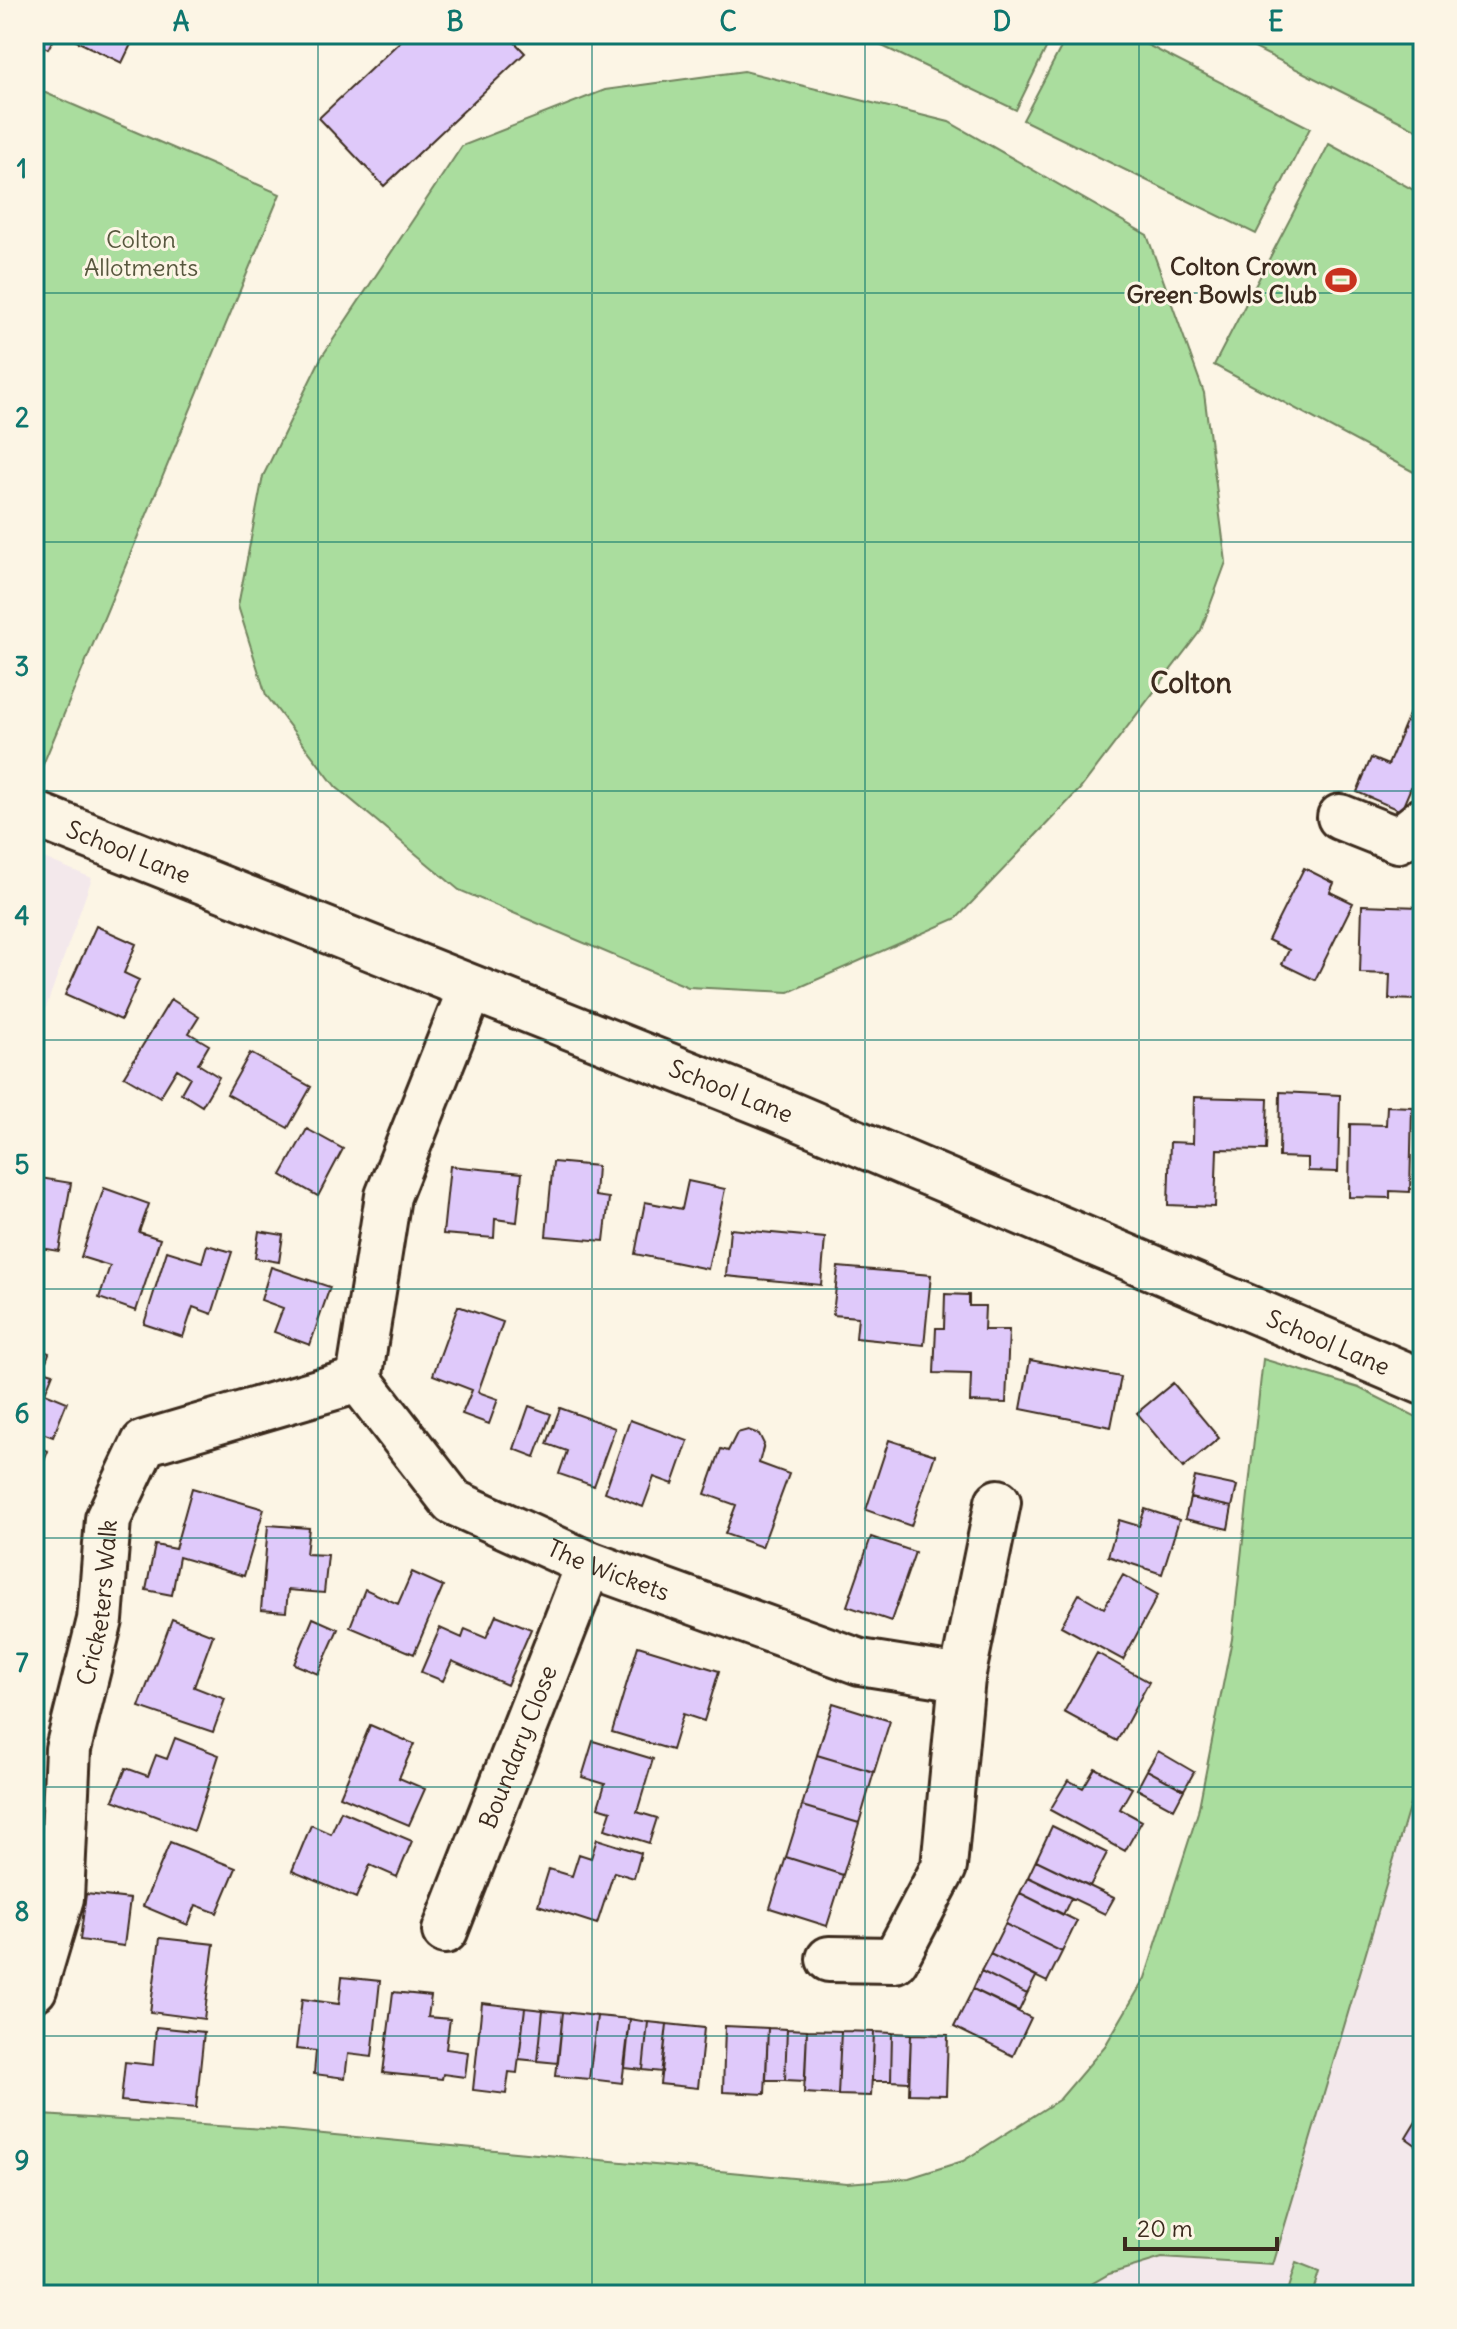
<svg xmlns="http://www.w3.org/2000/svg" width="1457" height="2329" viewBox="0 0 1457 2329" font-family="Delius,sans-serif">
  <rect width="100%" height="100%" fill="#fcf5e5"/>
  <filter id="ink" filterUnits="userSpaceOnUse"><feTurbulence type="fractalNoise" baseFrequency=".0125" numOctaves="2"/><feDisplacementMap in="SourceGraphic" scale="16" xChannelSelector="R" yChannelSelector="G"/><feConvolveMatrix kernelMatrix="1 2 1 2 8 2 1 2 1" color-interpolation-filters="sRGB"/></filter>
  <g filter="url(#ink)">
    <path fill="#f3e8eb" d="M 34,854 L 92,878 L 34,1041 Z
      M 1423,1761 L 1423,2295 L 1072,2295 L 1109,2274 L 1162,2258 L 1273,2264 Z"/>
    <path fill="#aadd9e" stroke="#72845e" stroke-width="2" d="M 857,34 L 1053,34 L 1016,110 Z
      M 1068,34 L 1126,34 L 1310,128 L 1256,234 L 1023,120 Z
      M 1227,34 L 1423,34 L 1423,133 Z
      M 744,71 L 949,122 L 1147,235 L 1204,393 L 1226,562 L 1201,630 L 1080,789 L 957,918 L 789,992 L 688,987 L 459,890 L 336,787 L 266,695 L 238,606 L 263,476 L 321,358 L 462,146 L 605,90 Z
      M 34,88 L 280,194 L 42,767 L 34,763 Z
      M 1329,144 L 1423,195 L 1423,477 L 1214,365 Z
      M 1263,1359 L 1359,1388 L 1423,1420 L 1423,1761 L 1273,2265 L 1162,2258 L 1109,2274 L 1072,2295 L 34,2295 L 34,2101 L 42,2102 L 42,2115 L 281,2130 L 847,2183 L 909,2178 L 963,2161 L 1060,2099 L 1105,2046 L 1145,1978 L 1198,1812 L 1232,1639 Z
      M 1296,2263 L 1319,2272 L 1313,2291 L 1325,2295 L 1313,2295 L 1288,2288 Z"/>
    <path fill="#dfc9fa" stroke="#3b2a1e" stroke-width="2" d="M 34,34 L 56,34 L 48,49 L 34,42 Z
      M 62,34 L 136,34 L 122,63 Z
      M 408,34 L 507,34 L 525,53 L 384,186 L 319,118 Z
      M 1416,698 L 1423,701 L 1423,759 L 1401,811 L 1357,792 L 1371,758 L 1388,765 Z
      M 1304,868 L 1334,883 L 1330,892 L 1353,903 L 1315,980 L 1282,964 L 1289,950 L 1268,940 Z
      M 1362,905 L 1420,907 L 1417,1000 L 1389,999 L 1390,974 L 1360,973 Z
      M 96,926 L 136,944 L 124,973 L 139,980 L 121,1020 L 65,995 Z
      M 171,999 L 199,1017 L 189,1033 L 209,1045 L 198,1064 L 219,1077 L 202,1106 L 181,1093 L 190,1077 L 177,1069 L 160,1097 L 124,1076 Z
      M 250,1053 L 311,1087 L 288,1128 L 227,1094 Z
      M 1280,1092 L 1340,1095 L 1338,1172 L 1308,1171 L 1308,1158 L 1279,1157 Z
      M 1194,1097 L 1268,1099 L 1266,1150 L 1217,1149 L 1215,1207 L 1168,1205 L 1170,1142 L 1193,1143 Z
      M 1387,1106 L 1412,1107 L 1410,1192 L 1390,1191 L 1390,1198 L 1349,1197 L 1350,1124 L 1386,1125 Z
      M 307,1129 L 343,1149 L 318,1196 L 281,1175 Z
      M 553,1162 L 597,1166 L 595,1196 L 609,1198 L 604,1241 L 546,1236 Z
      M 450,1166 L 522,1173 L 517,1222 L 495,1219 L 494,1238 L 443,1234 Z
      M 34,1177 L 71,1183 L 59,1251 L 34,1247 Z
      M 688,1181 L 725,1189 L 708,1269 L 635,1254 L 645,1202 L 682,1209 Z
      M 104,1188 L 149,1204 L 139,1232 L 160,1239 L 136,1311 L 99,1298 L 110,1266 L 81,1257 Z
      M 730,1229 L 825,1238 L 821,1285 L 726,1276 Z
      M 259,1231 L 283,1235 L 279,1262 L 255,1258 Z
      M 207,1245 L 232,1252 L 212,1314 L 193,1307 L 183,1337 L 144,1324 L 167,1251 L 202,1262 Z
      M 271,1267 L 330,1287 L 310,1345 L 274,1332 L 283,1308 L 261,1300 Z
      M 838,1267 L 931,1275 L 924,1345 L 856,1338 L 858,1317 L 833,1315 Z
      M 945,1294 L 969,1295 L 969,1306 L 985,1306 L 984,1330 L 1009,1330 L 1006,1403 L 970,1402 L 971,1374 L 934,1373 L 936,1328 L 944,1328 Z
      M 458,1306 L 503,1322 L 478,1392 L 498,1399 L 489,1424 L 462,1414 L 472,1390 L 433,1375 Z
      M 34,1347 L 49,1353 L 43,1370 L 53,1373 L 45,1393 L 67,1402 L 53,1437 L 34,1430 Z
      M 1030,1360 L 1121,1377 L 1111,1427 L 1021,1409 Z
      M 1173,1383 L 1219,1438 L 1183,1468 L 1137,1413 Z
      M 529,1406 L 551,1414 L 535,1457 L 514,1449 Z
      M 560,1408 L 615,1428 L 594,1486 L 559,1474 L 567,1451 L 547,1444 Z
      M 630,1420 L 688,1441 L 673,1484 L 654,1477 L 643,1507 L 605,1492 Z
      M 748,1430 L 759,1434 L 764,1444 L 759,1463 L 789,1474 L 762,1547 L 725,1534 L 736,1505 L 705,1494 L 721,1449 L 728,1451 L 737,1433 Z
      M 889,1440 L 935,1455 L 911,1526 L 866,1510 Z
      M 34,1445 L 48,1451 L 35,1484 L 34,1484 Z
      M 1195,1477 L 1237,1486 L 1232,1507 L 1190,1498 Z
      M 192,1488 L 264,1509 L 244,1576 L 179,1557 L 172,1595 L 146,1590 L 155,1545 L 175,1549 Z
      M 1190,1498 L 1232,1507 L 1228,1529 L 1185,1519 Z
      M 1145,1509 L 1179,1520 L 1162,1574 L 1108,1556 L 1119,1520 L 1139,1526 Z
      M 268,1525 L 309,1528 L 306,1554 L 328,1555 L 324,1593 L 288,1590 L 286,1612 L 261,1610 Z
      M 871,1537 L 915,1552 L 891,1621 L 847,1606 Z
      M 412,1572 L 443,1586 L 414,1654 L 350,1627 L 365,1589 L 398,1604 Z
      M 1123,1575 L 1158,1595 L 1123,1660 L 1061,1626 L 1079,1594 L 1104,1608 Z
      M 496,1615 L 531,1629 L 507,1685 L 452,1661 L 443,1681 L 421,1672 L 440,1628 L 462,1638 L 465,1629 L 486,1638 Z
      M 313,1618 L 338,1629 L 318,1674 L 294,1664 Z
      M 172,1619 L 213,1635 L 194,1687 L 225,1699 L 213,1732 L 139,1707 Z
      M 638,1646 L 719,1671 L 704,1721 L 683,1714 L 672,1750 L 612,1732 Z
      M 1097,1653 L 1149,1682 L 1117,1741 L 1064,1712 Z
      M 833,1703 L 890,1721 L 874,1772 L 817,1755 Z
      M 370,1725 L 414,1744 L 399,1778 L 425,1789 L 409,1825 L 340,1796 Z
      M 175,1738 L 219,1755 L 194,1831 L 113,1800 L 126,1768 L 148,1776 L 156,1755 L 167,1759 Z
      M 593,1741 L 653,1759 L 637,1812 L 657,1818 L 649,1843 L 605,1829 L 611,1811 L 598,1807 L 605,1784 L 582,1777 Z
      M 1158,1751 L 1194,1772 L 1184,1790 L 1147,1770 Z
      M 817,1755 L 874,1772 L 859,1823 L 802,1806 Z
      M 1095,1768 L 1132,1788 L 1120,1809 L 1142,1821 L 1125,1851 L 1050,1810 L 1068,1780 L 1083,1788 Z
      M 1147,1770 L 1184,1790 L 1174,1809 L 1137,1789 Z
      M 802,1806 L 859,1823 L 843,1875 L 786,1857 Z
      M 341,1811 L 412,1841 L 397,1877 L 370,1865 L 356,1898 L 292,1871 L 311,1825 L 331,1834 Z
      M 1052,1826 L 1107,1853 L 1090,1886 L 1036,1860 Z
      M 597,1839 L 641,1853 L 634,1878 L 614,1872 L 597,1924 L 538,1905 L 549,1869 L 572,1876 L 579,1854 L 591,1858 Z
      M 170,1842 L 236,1868 L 217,1913 L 196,1905 L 188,1925 L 143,1906 Z
      M 786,1857 L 843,1875 L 827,1926 L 770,1908 Z
      M 1036,1860 L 1114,1898 L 1105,1914 L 1028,1877 Z
      M 1028,1877 L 1071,1898 L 1063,1915 L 1020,1893 Z
      M 1020,1893 L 1077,1921 L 1062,1952 L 1005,1924 Z
      M 86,1894 L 130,1899 L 124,1946 L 80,1940 Z
      M 1005,1924 L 1062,1952 L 1047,1982 L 990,1954 Z
      M 160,1938 L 214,1944 L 204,2019 L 150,2012 Z
      M 990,1954 L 1036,1977 L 1027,1994 L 981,1971 Z
      M 981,1971 L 1027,1994 L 1019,2011 L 973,1989 Z
      M 342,1977 L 380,1981 L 372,2057 L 348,2054 L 345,2078 L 314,2074 L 316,2051 L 296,2049 L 302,1999 L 339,2004 Z
      M 973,1989 L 1031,2018 L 1013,2056 L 954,2027 Z
      M 393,1992 L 431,1996 L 428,2017 L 450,2019 L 446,2049 L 468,2052 L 465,2077 L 443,2074 L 442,2079 L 383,2073 Z
      M 482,2003 L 525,2008 L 517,2073 L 509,2072 L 506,2094 L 473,2090 Z
      M 525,2008 L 543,2010 L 538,2061 L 519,2059 Z
      M 543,2010 L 563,2012 L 558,2063 L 538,2061 Z
      M 563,2012 L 597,2016 L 589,2079 L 556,2076 Z
      M 597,2016 L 630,2019 L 622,2083 L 589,2079 Z
      M 630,2019 L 648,2022 L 643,2070 L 625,2068 Z
      M 648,2022 L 667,2024 L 662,2072 L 643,2070 Z
      M 667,2024 L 704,2028 L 698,2088 L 660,2084 Z
      M 725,2026 L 768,2028 L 765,2094 L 723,2092 Z
      M 156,2027 L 204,2032 L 196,2108 L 121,2101 L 125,2062 L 153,2065 Z
      M 768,2028 L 787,2029 L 785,2080 L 766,2080 Z
      M 787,2029 L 807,2030 L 805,2081 L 785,2080 Z
      M 807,2030 L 841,2031 L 838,2095 L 804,2093 Z
      M 841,2031 L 874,2032 L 871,2096 L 838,2095 Z
      M 874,2032 L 892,2033 L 891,2081 L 872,2081 Z
      M 892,2033 L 911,2034 L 909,2082 L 891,2081 Z
      M 911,2034 L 948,2035 L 946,2095 L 909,2094 Z
      M 1423,2110 L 1423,2150 L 1406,2138 Z"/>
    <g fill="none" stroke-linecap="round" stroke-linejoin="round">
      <defs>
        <g id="minor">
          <path id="s1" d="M 34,814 L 775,1108 L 1423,1382"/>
          <path d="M 1340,817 L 1398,840 L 1423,820"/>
          <path id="s2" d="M 471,988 L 388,1196 L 359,1380 L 453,1502 L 589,1564 L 860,1662 L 962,1678 L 944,1867 L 895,1960 L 829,1959"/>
          <path d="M 962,1678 L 998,1502"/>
          <path id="s3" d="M 445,1931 L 589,1564"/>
          <path id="s4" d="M 34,1989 L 61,1898 L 68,1749 L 100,1620 L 108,1519 L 144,1443 L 359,1380"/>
        </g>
      </defs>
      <use href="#minor" stroke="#3b2a1e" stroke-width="50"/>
      <use href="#minor" stroke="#fcf5e5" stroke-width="44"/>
    </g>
  </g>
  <path fill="none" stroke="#0f766e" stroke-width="2" stroke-opacity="0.55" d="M 318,34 L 318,2295M 592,34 L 592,2295M 865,34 L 865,2295M 1139,34 L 1139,2295M 34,293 L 1423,293M 34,542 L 1423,542M 34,791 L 1423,791M 34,1040 L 1423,1040M 34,1289 L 1423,1289M 34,1538 L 1423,1538M 34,1787 L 1423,1787M 34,2036 L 1423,2036"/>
  <defs>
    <symbol id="stadium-bare" viewBox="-9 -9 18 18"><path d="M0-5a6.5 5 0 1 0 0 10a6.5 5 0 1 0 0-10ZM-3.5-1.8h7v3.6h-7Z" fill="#c8321e" stroke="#fcf5e5" stroke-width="2.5" paint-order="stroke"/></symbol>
  </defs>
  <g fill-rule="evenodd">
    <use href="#stadium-bare" x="1319" y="258" width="44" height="44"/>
  </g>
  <g text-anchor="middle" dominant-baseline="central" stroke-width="6" stroke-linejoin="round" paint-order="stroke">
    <g font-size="24" fill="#57573e" stroke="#fcf5e5">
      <text x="141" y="239">Colton<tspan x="141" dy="28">Allotments</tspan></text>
    </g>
    <g font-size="24" font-weight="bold" fill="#3b2a1e" stroke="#fcf5e5" text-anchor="end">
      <text x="1317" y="266">Colton Crown<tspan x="1317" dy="28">Green Bowls Club</tspan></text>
    </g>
    <g font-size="24" fill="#3b2a1e" stroke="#fcf5e5">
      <text stroke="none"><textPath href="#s1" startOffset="102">School Lane</textPath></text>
      <text stroke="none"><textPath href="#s1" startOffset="750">School Lane</textPath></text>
      <text stroke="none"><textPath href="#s1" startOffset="1398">School Lane</textPath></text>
      <text stroke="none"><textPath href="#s2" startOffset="734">The Wickets</textPath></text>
      <text stroke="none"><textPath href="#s4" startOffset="394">Cricketers Walk</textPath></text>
      <text stroke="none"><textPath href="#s3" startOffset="198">Boundary Close</textPath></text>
    </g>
    <g font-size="28" font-weight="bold" fill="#3b2a1e" stroke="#fcf5e5">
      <text x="1191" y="683">Colton</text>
    </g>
  </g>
  <rect width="1457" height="2329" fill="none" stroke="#fcf5e5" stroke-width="88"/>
  <path d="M1125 2237v12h152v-12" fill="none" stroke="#3b2a1e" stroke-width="4"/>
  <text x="1137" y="2237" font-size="24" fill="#3b2a1e" stroke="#fcf5e5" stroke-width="6" paint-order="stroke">20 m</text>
  <rect x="44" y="44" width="1369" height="2241" fill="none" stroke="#0f766e" stroke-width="3"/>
  <g font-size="26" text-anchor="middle" font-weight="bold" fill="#0f766e">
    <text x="181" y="31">A</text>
    <text x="455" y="31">B</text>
    <text x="728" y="31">C</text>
    <text x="1002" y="31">D</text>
    <text x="1276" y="31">E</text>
    <text x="22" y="178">1</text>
    <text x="22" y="427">2</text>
    <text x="22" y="676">3</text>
    <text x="22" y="925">4</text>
    <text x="22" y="1174">5</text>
    <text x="22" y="1423">6</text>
    <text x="22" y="1672">7</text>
    <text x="22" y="1921">8</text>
    <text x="22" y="2170">9</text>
  </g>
</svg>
